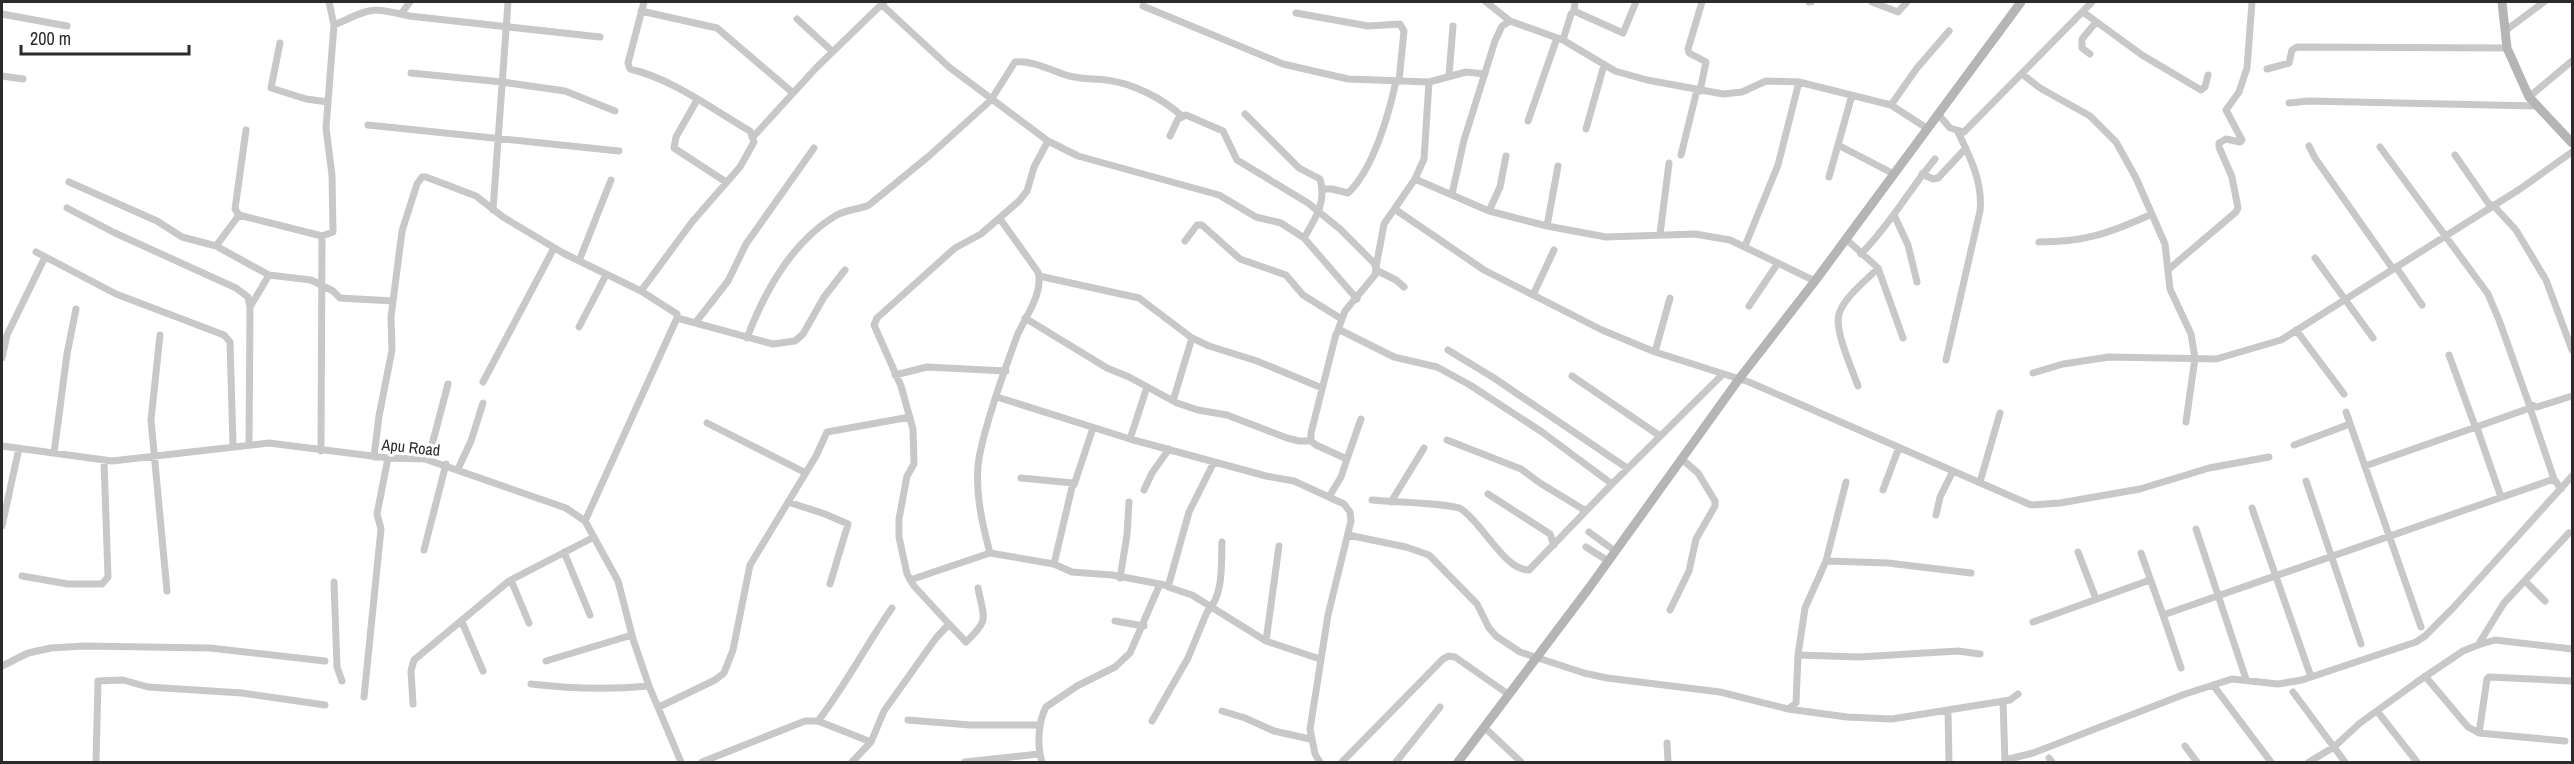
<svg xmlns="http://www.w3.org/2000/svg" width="2574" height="764" viewBox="0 0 2574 764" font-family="'Archivo Narrow',sans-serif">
  <rect width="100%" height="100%" fill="#fff"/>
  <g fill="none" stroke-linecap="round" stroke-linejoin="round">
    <path stroke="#c8c8c8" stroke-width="7" d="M 1486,2 L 1510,21
      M 1809,2 L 1811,2
      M 1872,2 L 1898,12 L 1907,2
      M 881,4 L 949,67 L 1048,141 L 1078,156 L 1219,195 L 1256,217 L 1281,223 L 1304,238 L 1357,299
      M 1143,6 L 1283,64 L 1348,79 L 1429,82
      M 641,11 L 717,28 L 792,92
      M 1574,11 L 1575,2
      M 2083,12 L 2142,55 L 2201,90 L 2205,87 L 2208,75
      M 1296,13 L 1368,26 L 1400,24 L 1404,31 L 1399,81
      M 2,14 L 67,26
      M 401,14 L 410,2
      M 797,19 L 832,51
      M 334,25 C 371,9 369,6 409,16 L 600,37
      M 2505,31 L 2544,2
      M 1563,40 L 1571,14 L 1574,11 L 1623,33 L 1636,2
      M 280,43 L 271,88 L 306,99 L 328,102
      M 2090,54 L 2082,48 L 2082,39 L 2096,22
      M 2267,69 L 2289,63 L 2292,50 L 2297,47 L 2507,48
      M 411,73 L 502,82 L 565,91 L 615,111
      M 1485,74 L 1466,72 L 1429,82 L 1424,159 L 1415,179 L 1395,208 L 1396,210 L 1484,270 L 1602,330 L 1655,352 L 1749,382 L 2031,505 L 2060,503 L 2140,489 L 2209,468 L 2269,457
      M 2022,74 L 2040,88 L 2090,116 L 2116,142 L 2136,178 L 2165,244 L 2170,289 L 2191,334 L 2195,358 L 2186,422
      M 1449,75 L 1453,26
      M 2,76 L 23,79
      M 1700,91 L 1706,62 L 1689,53 L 1688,49 L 1702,2
      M 2529,97 L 2572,61
      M 697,100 L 676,137 L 674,148 L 726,182
      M 2289,103 L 2308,101 L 2536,106
      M 1891,105 L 1917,68 L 1949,31
      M 1245,114 L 1299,168 L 1320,179 C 1327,202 1315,219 1304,238
      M 1939,115 L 1950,128 L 1964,132 L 2092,2
      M 1528,121 L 1557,38
      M 368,125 L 619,151
      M 1586,129 L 1604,65
      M 246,130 L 235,209 L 239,215 L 322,236 L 333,232 L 332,175 L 326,128 L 334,25 L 329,2
      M 1170,136 L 1178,119 L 1186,115 L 1223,131 L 1237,160 L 1308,203 L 1340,229 L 1373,262 L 1376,267 L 1375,275 L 1345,311 L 1338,330
      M 753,137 L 816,68 L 884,2
      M 1838,145 L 1894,174
      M 2309,146 L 2315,158 L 2393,269
      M 2380,147 L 2488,294 L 2499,320 L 2529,404 L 2537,407 L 2572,396
      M 1681,155 L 1697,90
      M 2455,155 L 2491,207
      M 1922,174 L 1933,179 L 1938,178 L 1966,148
      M 1829,177 L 1852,95
      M 1415,179 L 1489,211 L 1547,226 L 1606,237 L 1695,234 L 1730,240 L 1815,281
      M 69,182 L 157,221 L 182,237 L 216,246 L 269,275 L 311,280 L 333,291 L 340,298 L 393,301
      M 1323,189 L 1332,189 L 1348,193 C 1373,170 1389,114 1396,81
      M 1452,194 L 1464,140 L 1495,41 L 1502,26 L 1510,21 L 1563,40 L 1615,71 L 1647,80 L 1723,94 L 1742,92 L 1766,81 L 1799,82 L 1891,105 L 1928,129
      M 2493,205 L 2516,230 L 2546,280 L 2572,350
      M 67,208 L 115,233 L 236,288 L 248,297 L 250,307 L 249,445
      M 493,210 L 508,2
      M 1489,211 L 1500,187 L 1506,156
      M 1894,215 L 1908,245 L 1917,282
      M 1547,226 L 1558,166
      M 1660,234 L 1669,163
      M 1846,239 L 1878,268 L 1903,338
      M 1185,241 L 1197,225 L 1202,225 L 1240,259 L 1286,275 L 1303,295 L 1340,318
      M 2039,242 C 2085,242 2110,233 2152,214
      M 216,246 L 239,215
      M 1745,246 L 1778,165 L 1799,82
      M 36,252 L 116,294 L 224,335 L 230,342 L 233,446
      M 1861,254 C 1890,225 1909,190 1935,159
      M 2315,258 L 2373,338
      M 579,261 L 611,180
      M 1376,267 L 1384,224 L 1395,208
      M 2396,267 L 2422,305
      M 2169,269 L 2236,212 L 2238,208 L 2232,177 L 2219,147 L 2219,143 L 2226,139 L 2240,142 L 2242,140 L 2226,110 L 2239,92 L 2247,68 L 2252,2
      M 1376,270 L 1396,280 L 1404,287
      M 1039,276 L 1139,298 L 1192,338 L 1209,346 L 1257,361 L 1322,388
      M 641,291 L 692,222 L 740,167 L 754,142 L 750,131 C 712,109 673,79 630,69 L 628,63 L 644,2
      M 1533,295 L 1554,250
      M 1749,306 L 1778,263
      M 250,307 L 269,275
      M 677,318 L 773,344 L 795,341 L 803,334 L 824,297 L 845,270
      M 1025,318 L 1107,368 L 1129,377 L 1177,403 L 1198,410 L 1227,415 L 1287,438 L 1299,441 L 1311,441
      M 696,322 L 728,281 L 746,244 L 814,148
      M 579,327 L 606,275
      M 2296,330 L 2344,394
      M 160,335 L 151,420 L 167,591
      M 747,338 C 764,293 792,242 835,216 C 846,209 858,210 869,205 L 929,156 L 991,100 L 1015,62 C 1032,60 1053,71 1069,76 C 1082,79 1094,79 1106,80 C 1133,83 1163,99 1182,116
      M 1448,350 L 1494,378 L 1627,468
      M 1655,352 L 1670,298
      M 2449,355 L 2476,429
      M 2,358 L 7,335 L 45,257
      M 1946,360 L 1980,211 C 1983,182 1970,157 1958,132
      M 2033,373 L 2063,364 L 2109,357 L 2216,359 L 2281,340 L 2520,189 L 2572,152
      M 895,375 L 927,367 L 1006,371
      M 1572,376 L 1660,436
      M 483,382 L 554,248
      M 1858,386 C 1852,369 1834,330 1839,314 C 1844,297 1866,281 1878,268
      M 997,397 L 1130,439 L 1266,476 L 1294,481 L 1344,504 L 1350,512 L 1351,521 L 1328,615 L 1310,729 L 1315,754 L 1320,762
      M 1173,401 L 1192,338
      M 2530,408 L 2554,479 L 2561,489
      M 2346,412 L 2421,627
      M 707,423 L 806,473
      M 2477,428 L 2501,497
      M 1130,439 L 1147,387
      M 1447,440 L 1521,469 L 1540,483 L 1586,511
      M 2294,445 L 2350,424
      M 2,446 L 112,461 L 269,443 L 388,458 L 425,459 L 566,508 L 585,521 L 618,581 L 633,639 L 649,686 L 681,762
      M 321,451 L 322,236
      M 54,453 L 67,354 L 76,309
      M 374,457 L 379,416 L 392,350 L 391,317 L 402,231 L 417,184 L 422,177 L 426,177 L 476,196 L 503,217 L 563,253 L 641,291 L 677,314 L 677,318 L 585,521
      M 1347,459 L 1361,419
      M 428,460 L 448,384
      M 1214,462 L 1189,512 L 1168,587 L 1192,595 L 1266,641 L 1320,659
      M 2365,466 L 2533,407
      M 458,469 L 471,441 L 483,403
      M 1021,478 L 1073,483 L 1054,564
      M 2306,481 L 2361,644
      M 1980,482 L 2000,413
      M 1074,485 L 1093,428
      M 1144,490 L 1152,473 L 1169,449
      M 1883,490 L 1899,447
      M 1488,494 L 1550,534 L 1554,545
      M 1329,497 L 1341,477 L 1347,459 L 1316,445 L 1311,441 L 1311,433 L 1336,334 L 1340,330 L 1394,357 L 1437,367 L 1470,385 L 1542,432 L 1612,484
      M 1372,500 C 1389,502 1450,503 1461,509 C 1481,521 1505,571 1529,570 L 1612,484 L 1722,375
      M 788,502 L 825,514 L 848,524 L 830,584
      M 1391,502 L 1424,448
      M 2252,508 L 2311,677
      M 1936,515 L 1940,497 L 1953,471
      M 2,526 L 19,448
      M 2196,529 L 2246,679
      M 1589,532 L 1615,551
      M 1348,535 L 1406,547 L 1429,555 L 1477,604 L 1489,628 L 1496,636 L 1520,652 L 1584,673 L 1607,678 L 1720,692 L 1788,709 L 1847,717 L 1892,719 L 2010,700 L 2018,694
      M 1586,547 L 1608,561
      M 424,550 L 446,464
      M 564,552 L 590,615
      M 2078,552 L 2096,599
      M 990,553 C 982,523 974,489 979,458 C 986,421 1004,372 1017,336 C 1025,317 1044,293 1038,272 L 1000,219
      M 2141,553 L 2163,615
      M 1826,561 L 1888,563 L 1971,573
      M 22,576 L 68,584 L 102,584 L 108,577 L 104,460
      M 1120,578 L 1127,535 L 1129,502
      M 511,580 L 529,623
      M 910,580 L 990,553 L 1054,564 L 1072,572 L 1112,575 L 1160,584
      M 2525,581 L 2545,601
      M 334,582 L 337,667 L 342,681
      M 1670,610 L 1689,571 L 1696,539 L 1715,506 L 1715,501 L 1698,473 L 1683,460
      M 1115,621 L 1144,626
      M 462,622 L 483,671
      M 2033,622 L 2150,580
      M 949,624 L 966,642 C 990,619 984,619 978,588
      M 1266,641 L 1279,546
      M 2478,645 L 2504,603 L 2569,533
      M 1798,655 L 1859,657 L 1958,651 L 1980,654
      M 546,661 L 632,635
      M 2,666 L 28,653 L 51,648 L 84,646 L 210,648 L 325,661
      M 2181,668 L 2163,615 L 2554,479
      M 2425,676 L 2468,727 L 2479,733 L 2565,741
      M 531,684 C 573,689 607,690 649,686
      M 2213,685 L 2271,762
      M 2293,692 L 2345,762
      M 364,697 L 381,529 L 377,514 L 388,458
      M 2003,701 L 2005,762
      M 413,704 L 411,671 L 414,660 L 509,581 L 594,537
      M 659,707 L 715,680 L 724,673 L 733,650 L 750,565 L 816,456 L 827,432 L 910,417
      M 1788,709 L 1796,703 L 1798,655 L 1805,608 L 1826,561 L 1846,482
      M 1222,711 L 1245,718 L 1274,731 L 1310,739
      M 1948,711 L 1949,762
      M 2377,711 L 2417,762
      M 908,720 L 970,725 L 1040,725
      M 818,721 C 846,685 866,645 892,608
      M 1152,721 L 1188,658 L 1207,612 C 1224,595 1221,565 1222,542
      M 1484,727 L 1521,762
      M 2479,733 L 2487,679 L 2489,677 L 2571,681
      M 1667,743 L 1668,762
      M 2185,746 L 2197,762
      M 2049,758 L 2052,762
      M 2005,760 L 2033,753 L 2185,694 L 2232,679 L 2278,684 L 2302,680 L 2416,642 L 2425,636 L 2453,608 L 2572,476
      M 96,762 L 98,681 L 123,680 L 148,687 L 242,693 L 325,705
      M 702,762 L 805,721 L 818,721 L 871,742
      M 852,762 L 871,742 L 884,711 L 936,638 L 949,624 L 914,586 L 907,574 L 899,537 L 899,519 L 907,476 L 914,464 L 913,429 L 901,386 L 874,325 L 877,318 L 955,248 L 981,234 L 1019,201 L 1027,191 L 1034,167 L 1048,141
      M 965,762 L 1039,754
      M 1042,762 C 1037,746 1038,722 1046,707 L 1077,686 L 1115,667 L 1130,653 L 1160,584 L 1164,585
      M 1342,762 L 1443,659 L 1449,656 L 1455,657 L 1508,694
      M 1396,762 L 1440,707
      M 2309,762 L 2334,747 L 2360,723 L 2417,682 L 2463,651 L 2478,645 L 2495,640 L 2572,649"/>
    <path stroke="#b5b5b5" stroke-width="9" d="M 2502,2 L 2507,48 L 2529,97 L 2572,143
      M 1458,762 L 1589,588 L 1739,379 L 1815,281 L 2021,2"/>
  </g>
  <g text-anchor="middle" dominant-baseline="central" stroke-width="6" stroke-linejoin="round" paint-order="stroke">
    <g font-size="16" fill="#2b2b2b" stroke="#fff">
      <text transform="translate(411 447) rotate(6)">Apu Road</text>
    </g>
  </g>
  <rect width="2574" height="764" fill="none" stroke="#2b2b2b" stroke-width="6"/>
  <path d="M21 45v9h168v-9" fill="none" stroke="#2b2b2b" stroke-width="3"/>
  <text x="30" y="45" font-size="18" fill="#2b2b2b" stroke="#ffffff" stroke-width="4.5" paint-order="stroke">200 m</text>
</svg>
